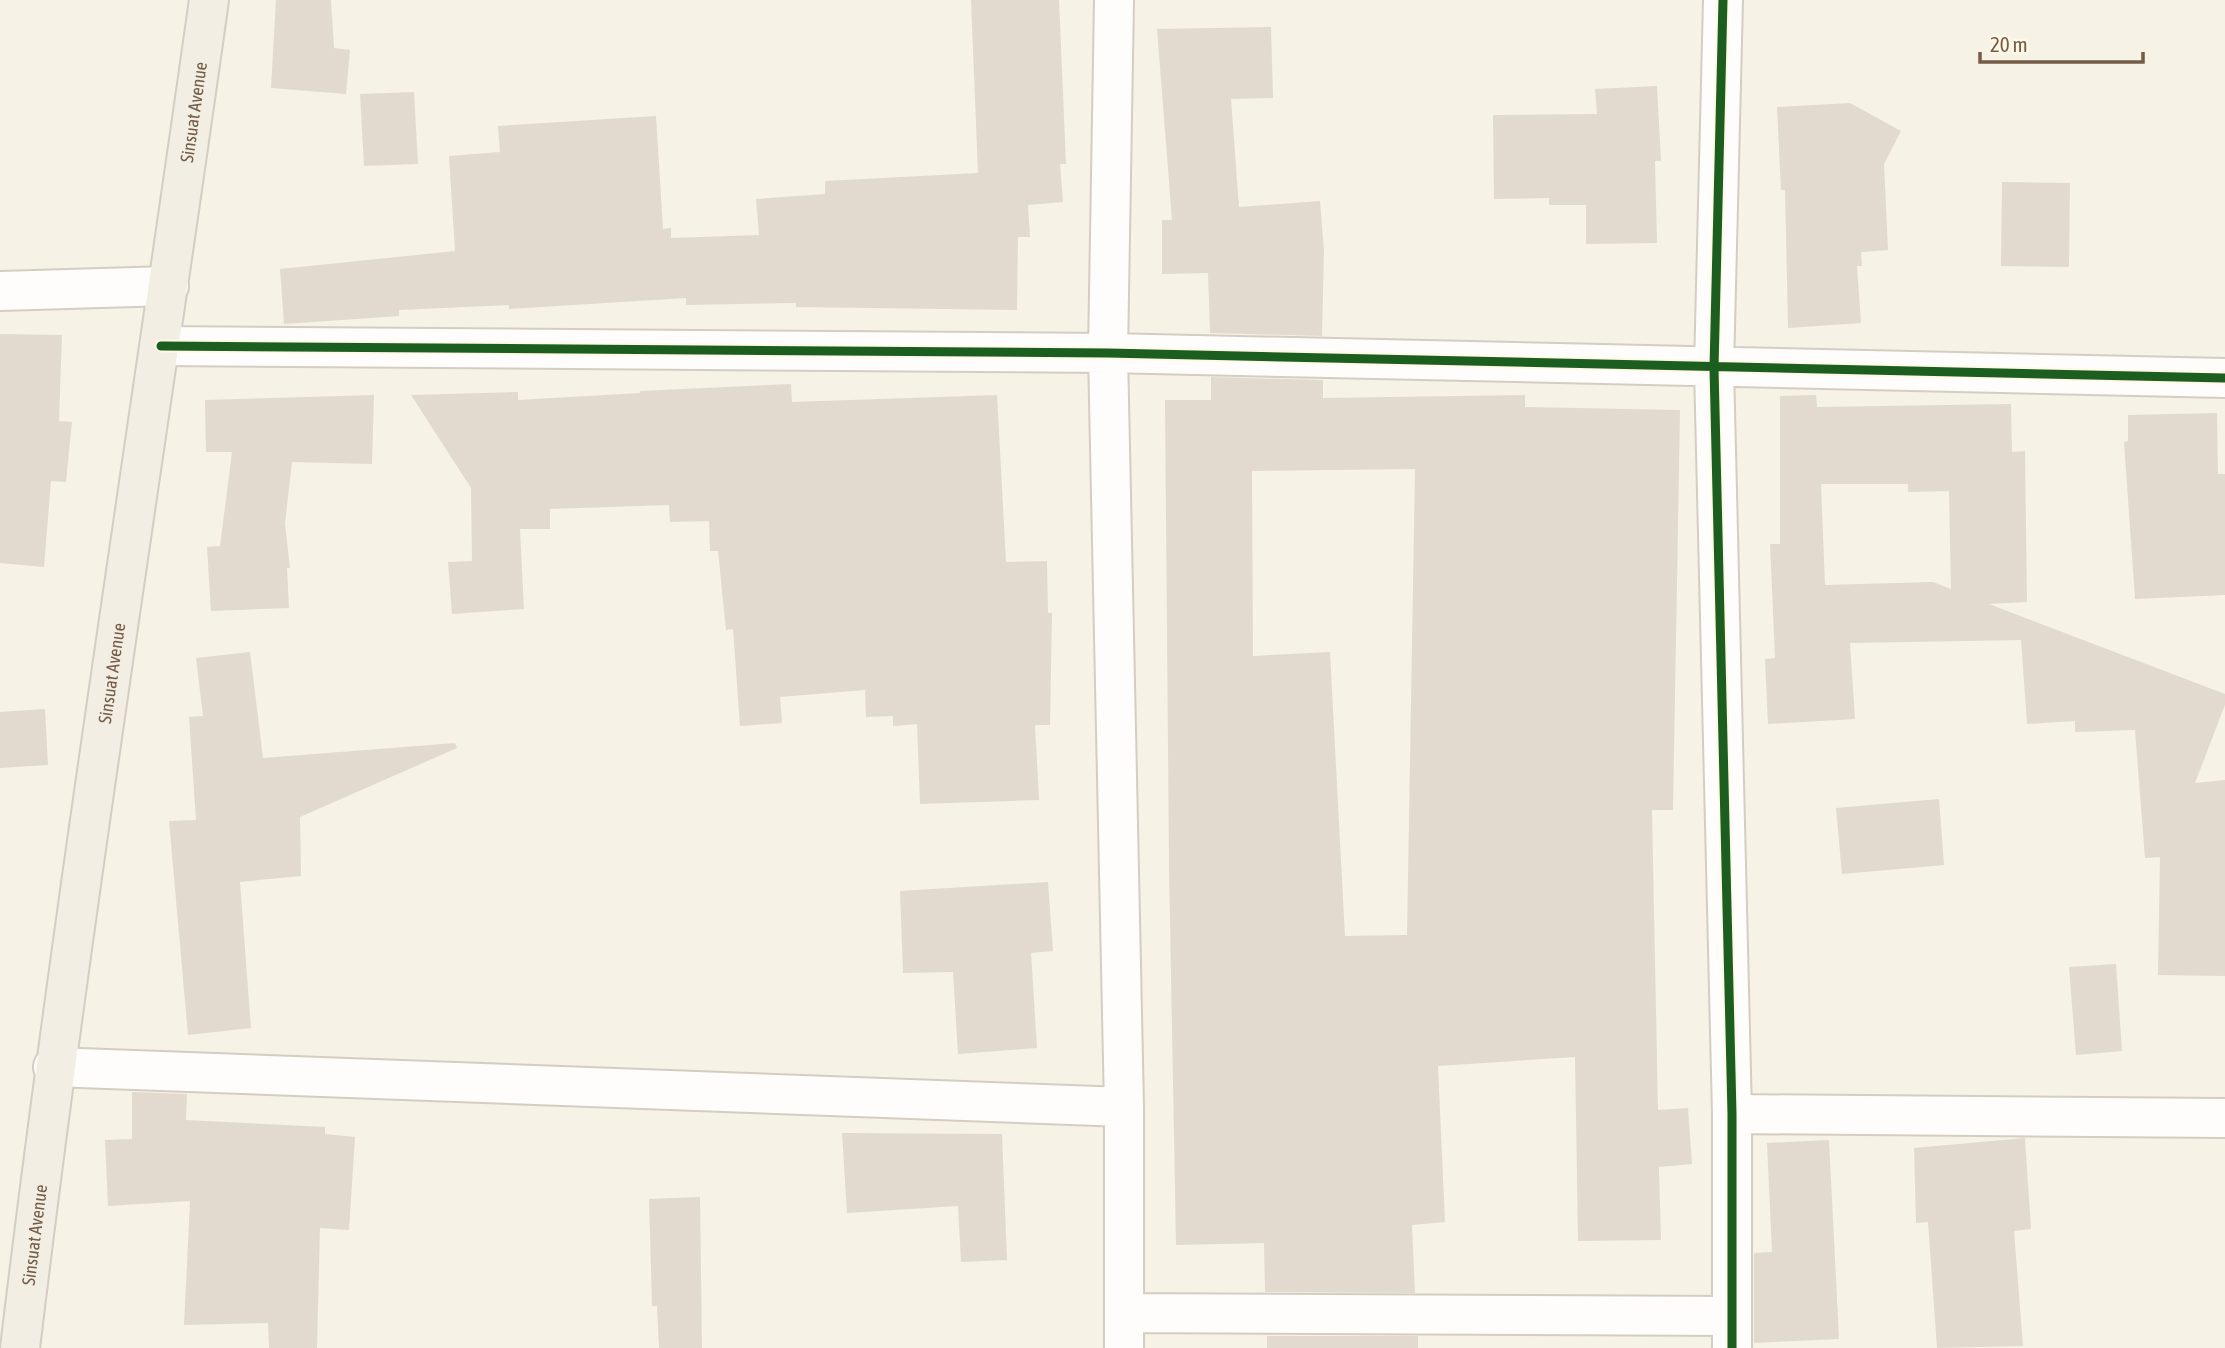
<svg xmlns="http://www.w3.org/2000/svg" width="2225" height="1348" viewBox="0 0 2225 1348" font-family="'Asap Condensed',sans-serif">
  <rect width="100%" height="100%" fill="#f6f2e6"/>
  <path fill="#e2dace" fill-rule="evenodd" d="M 276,0 L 331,0 L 334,48 L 350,50 L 346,94 L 271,88 Z
    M 971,0 L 1059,0 L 1066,164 L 1060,164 L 1063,202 L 1028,205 L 1030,237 L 1018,237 L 1017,310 L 796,307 L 796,303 L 686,305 L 686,298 L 509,309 L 509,305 L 399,310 L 399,316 L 284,324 L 280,269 L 455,251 L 449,156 L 500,152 L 498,126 L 656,116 L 663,229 L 671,228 L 671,238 L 759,235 L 756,199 L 825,194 L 825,181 L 978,173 Z
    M 1271,27 L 1273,98 L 1231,99 L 1239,207 L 1320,201 L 1324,251 L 1322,336 L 1210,333 L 1208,273 L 1162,274 L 1162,220 L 1172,220 L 1157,29 Z
    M 1657,86 L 1661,161 L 1655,161 L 1657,243 L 1586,244 L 1586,205 L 1549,205 L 1549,198 L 1494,199 L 1493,115 L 1597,114 L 1595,89 Z
    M 414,92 L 418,164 L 364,166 L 360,94 Z
    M 1850,103 L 1901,131 L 1884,164 L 1888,250 L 1861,252 L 1862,266 L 1857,266 L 1861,323 L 1788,328 L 1785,190 L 1781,190 L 1777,107 Z
    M 2002,182 L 2070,183 L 2069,267 L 2001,266 Z
    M 0,334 L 62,335 L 59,421 L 72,422 L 66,482 L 51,481 L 44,567 L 0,563 Z
    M 1211,377 L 1323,380 L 1323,398 L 1525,395 L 1525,407 L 1680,410 L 1673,810 L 1652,810 L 1658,1110 L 1688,1108 L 1692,1164 L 1659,1167 L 1661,1240 L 1578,1241 L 1575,1057 L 1438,1066 L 1445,1222 L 1412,1225 L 1415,1293 L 1265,1292 L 1264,1243 L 1176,1245 L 1169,866 L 1165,400 L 1211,400 ZM 1415,469 L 1407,935 L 1345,936 L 1330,652 L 1253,656 L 1252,471 Z
    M 791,384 L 792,402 L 997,395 L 1006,562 L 1047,561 L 1048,613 L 1052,613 L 1050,725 L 1035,725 L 1039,800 L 920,804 L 917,724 L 893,726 L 893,716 L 866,717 L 865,690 L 780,697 L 782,723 L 740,726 L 733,629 L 726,630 L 718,551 L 710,551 L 709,521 L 670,522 L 669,505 L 550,509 L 550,529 L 520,529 L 524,609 L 452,614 L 448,562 L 472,561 L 471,488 L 411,395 L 518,392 L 518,400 L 640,393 L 640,391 Z
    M 374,395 L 372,464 L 292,462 L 285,523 L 290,568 L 287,568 L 289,608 L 211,611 L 207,547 L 220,546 L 232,452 L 206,452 L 205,400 Z
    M 1816,395 L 1817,407 L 2011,404 L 2012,452 L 2025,451 L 2027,602 L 1989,604 L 2225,694 L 2225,705 L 2195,783 L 2225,780 L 2225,976 L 2158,975 L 2160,857 L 2145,858 L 2135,730 L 2075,732 L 2075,721 L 2027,724 L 2021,640 L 1850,643 L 1855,719 L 1768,724 L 1765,659 L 1775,658 L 1770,544 L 1780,544 L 1780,396 ZM 1821,484 L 1908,484 L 1908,492 L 1949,491 L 1951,589 L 1933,582 L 1825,585 Z
    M 2217,413 L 2218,474 L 2225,474 L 2225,595 L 2135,599 L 2124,442 L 2128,441 L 2128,415 Z
    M 250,652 L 263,758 L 455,743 L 457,748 L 300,817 L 301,876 L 240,882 L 251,1028 L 188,1035 L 169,821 L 196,820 L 189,717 L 203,716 L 196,658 Z
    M 45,709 L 48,765 L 0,768 L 0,712 Z
    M 1939,799 L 1944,865 L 1842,874 L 1836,808 Z
    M 1048,882 L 1053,951 L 1031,953 L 1037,1048 L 958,1054 L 953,972 L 903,973 L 900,891 Z
    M 2116,964 L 2122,1051 L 2076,1055 L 2069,967 Z
    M 132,1092 L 187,1094 L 186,1120 L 325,1127 L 325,1134 L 355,1137 L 349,1230 L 320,1228 L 317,1348 L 269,1348 L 268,1323 L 184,1325 L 190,1201 L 108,1206 L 105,1140 L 132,1139 Z
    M 842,1133 L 1002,1134 L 1007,1260 L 961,1262 L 958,1206 L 847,1213 Z
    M 2025,1138 L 2031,1229 L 2014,1231 L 2023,1346 L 1937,1348 L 1928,1222 L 1916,1223 L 1914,1148 Z
    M 1829,1140 L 1839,1339 L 1754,1343 L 1754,1253 L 1772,1252 L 1767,1143 Z
    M 700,1197 L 702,1348 L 659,1348 L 657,1306 L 652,1306 L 649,1199 Z
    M 1267,1336 L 1418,1336 L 1418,1348 L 1267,1348 Z"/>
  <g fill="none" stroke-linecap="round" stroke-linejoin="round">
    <defs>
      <path id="minor" d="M 1114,0 L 1108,353 L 1124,1107 L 1124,1348
        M 1723,0 L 1714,368 L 1732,1114 L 1732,1348
        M 0,291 L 169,286
        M 161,346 L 1108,353 L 2225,378
        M 53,1067 L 1124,1107
        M 1732,1114 L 2225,1118
        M 1124,1313 L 1732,1316"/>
      <g id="major">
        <path id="s1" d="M 20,1348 C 74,898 146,449 209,0"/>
      </g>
    </defs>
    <use href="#minor" stroke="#d5cdc1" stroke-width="42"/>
    <use href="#major" stroke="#d5cdc3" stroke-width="42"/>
    <use href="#minor" stroke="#fefdfb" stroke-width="38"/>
    <use href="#major" stroke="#f2eee3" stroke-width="38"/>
    <defs>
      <path id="cycleway" d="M 1723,0 L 1714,368 L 1732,1114 L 1732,1348
        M 161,346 L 1108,353 L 2225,378"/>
    </defs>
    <use href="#cycleway" stroke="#fff8e6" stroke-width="13"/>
    <use href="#cycleway" stroke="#1b5e20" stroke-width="9"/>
  </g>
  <g text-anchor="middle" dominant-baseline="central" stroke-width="6" stroke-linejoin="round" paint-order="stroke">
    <g font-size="18" fill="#745c46" stroke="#fff8e6">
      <text stroke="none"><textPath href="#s1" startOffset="1248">Sinsuat Avenue</textPath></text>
      <text stroke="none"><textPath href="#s1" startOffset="681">Sinsuat Avenue</textPath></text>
      <text stroke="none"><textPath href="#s1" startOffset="114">Sinsuat Avenue</textPath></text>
    </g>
  </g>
  <path d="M1980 52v10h163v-10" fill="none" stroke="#745c46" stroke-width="3.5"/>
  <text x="1990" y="52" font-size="21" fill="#745c46" stroke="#fff8e6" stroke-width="5" paint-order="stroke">20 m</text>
</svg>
